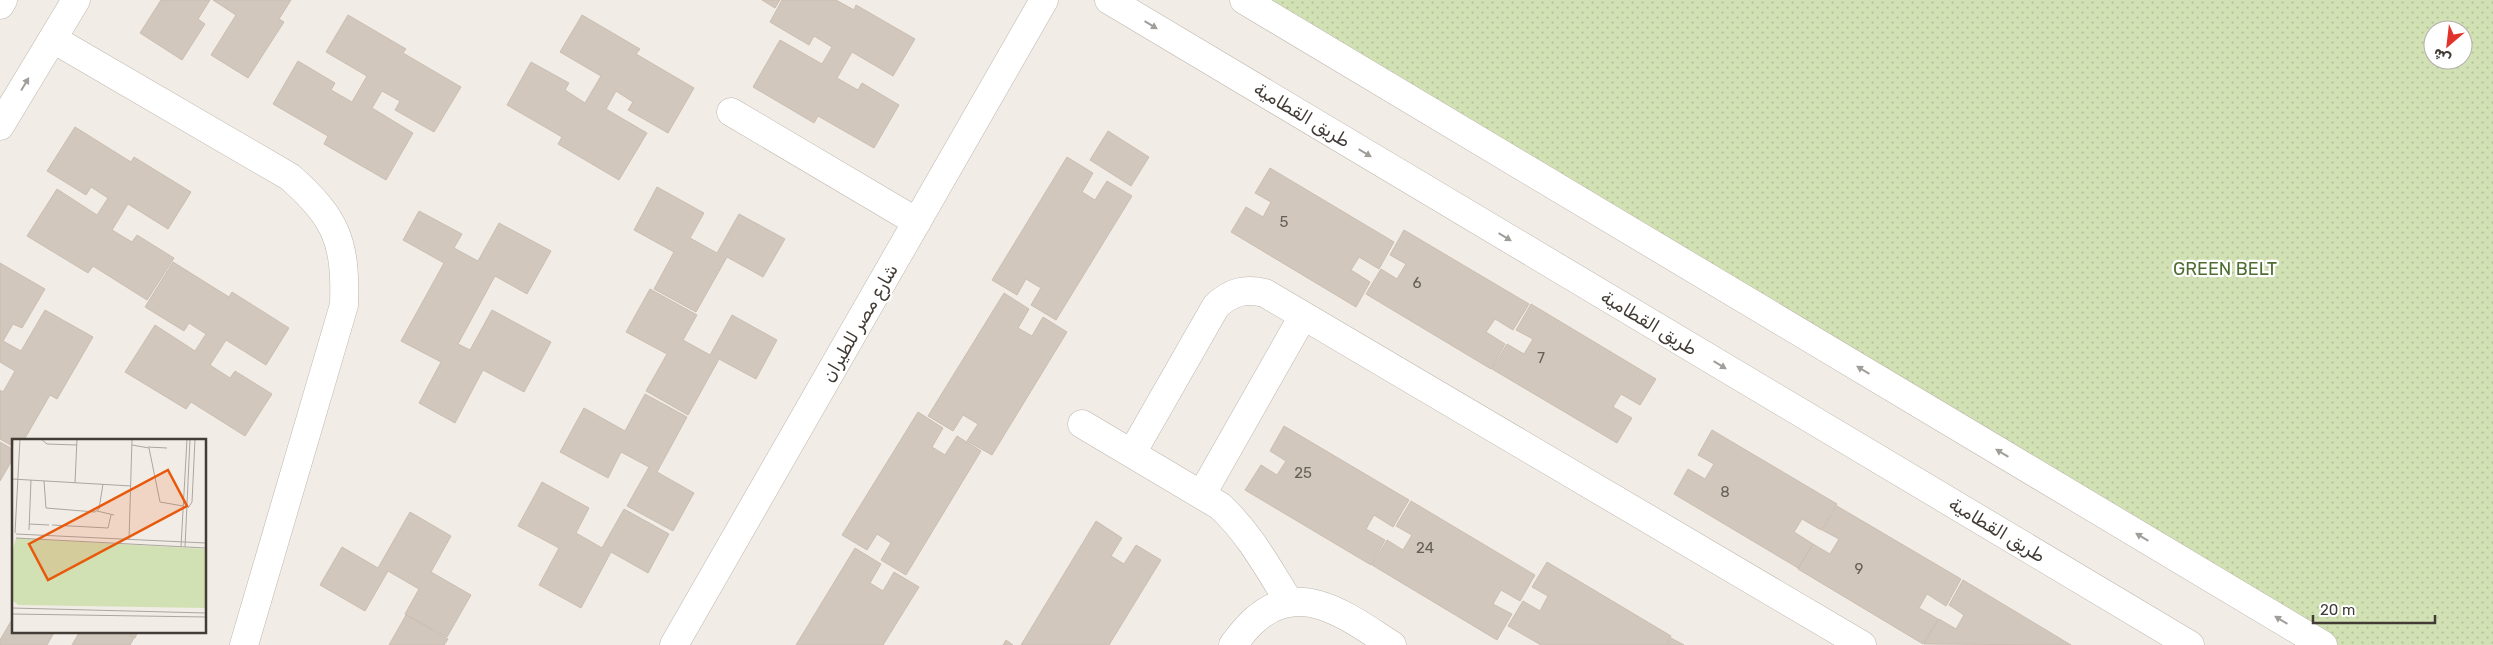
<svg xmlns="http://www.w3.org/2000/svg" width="2493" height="645" viewBox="0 0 2493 645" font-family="Rubik,Vazirmatn,sans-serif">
  <defs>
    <pattern id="green-dots" width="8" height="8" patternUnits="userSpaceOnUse" patternTransform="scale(1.25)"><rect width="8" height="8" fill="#d1e1b3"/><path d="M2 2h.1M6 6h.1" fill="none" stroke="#b5c29b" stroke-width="1.8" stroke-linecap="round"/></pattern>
  </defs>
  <rect width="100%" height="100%" fill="#f1ece6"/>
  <path fill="url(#green-dots)" fill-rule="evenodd" d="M 1265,0 L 2493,0 L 2493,645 L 2328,645 ZM 2433,30 L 2463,30 L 2463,60 L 2433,60 Z"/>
  <path fill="#d1c7bd" stroke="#cbbeb1" d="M 161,0 L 210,0 L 198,19 L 205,24 L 182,60 L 140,33 Z
    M 213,0 L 291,0 L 279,19 L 284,22 L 248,78 L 211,55 L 236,15 Z
    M 762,0 L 780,0 L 775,8 Z
    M 782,0 L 836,0 L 854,10 L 856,5 L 915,39 L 893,76 L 852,52 L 837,78 L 858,90 L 862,83 L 899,105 L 874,148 L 818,116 L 814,123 L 753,87 L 780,40 L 822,64 L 832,47 L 814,36 L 809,45 L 770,22 Z
    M 348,15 L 406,49 L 403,53 L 461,87 L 434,132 L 395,110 L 400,101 L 382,91 L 372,108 L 413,133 L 386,180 L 324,144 L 328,136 L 273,104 L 298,61 L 335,83 L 331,90 L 352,102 L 367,76 L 326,52 Z
    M 582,15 L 640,49 L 636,54 L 694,88 L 668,133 L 628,110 L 633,102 L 616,91 L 606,109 L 647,133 L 619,180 L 558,144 L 562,137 L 507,105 L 531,62 L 569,83 L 565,90 L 585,103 L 601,76 L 560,52 Z
    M 75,127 L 131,162 L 134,157 L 191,192 L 168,229 L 128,204 L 112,230 L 132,242 L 137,235 L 174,258 L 147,300 L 93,266 L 88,273 L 27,236 L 57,189 L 97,215 L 108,198 L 91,187 L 86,195 L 47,171 Z
    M 1108,131 L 1149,157 L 1131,186 L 1090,160 Z
    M 1067,157 L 1093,173 L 1082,192 L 1095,200 L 1107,181 L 1132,196 L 1056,320 L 1031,305 L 1041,288 L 1026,279 L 1017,295 L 992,280 Z
    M 1270,168 L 1394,242 L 1379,269 L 1359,257 L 1351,270 L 1370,282 L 1356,307 L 1231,232 L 1246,207 L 1263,217 L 1271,202 L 1255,193 Z
    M 657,187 L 704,213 L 690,238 L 717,253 L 739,214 L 785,239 L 763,277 L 727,257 L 696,312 L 654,289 L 674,252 L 634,230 Z
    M 419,211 L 462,234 L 454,248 L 478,261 L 499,223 L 551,251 L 527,294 L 495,276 L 458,344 L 470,350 L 492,310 L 551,342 L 524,392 L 483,370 L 455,423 L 419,403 L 441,362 L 401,341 L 444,263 L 403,240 Z
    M 1404,230 L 1529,304 L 1513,330 L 1495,319 L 1486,332 L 1505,344 L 1491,369 L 1366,294 L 1381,269 L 1397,279 L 1406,264 L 1390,255 Z
    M 173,262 L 229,297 L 232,292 L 289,328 L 266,365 L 226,340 L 210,365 L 230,378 L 235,371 L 272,394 L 245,436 L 191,402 L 186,409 L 125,372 L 155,325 L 195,351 L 206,334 L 189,323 L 184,331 L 145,307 Z
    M 0,263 L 45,289 L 22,328 L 13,324 L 3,341 L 21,351 L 45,310 L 93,337 L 57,399 L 50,395 L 24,440 L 14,440 L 14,447 L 0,439 L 0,390 L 3,392 L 15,371 L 0,362 Z
    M 650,289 L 697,315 L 683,340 L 710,355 L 732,315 L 777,340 L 756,379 L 719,359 L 688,415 L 646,391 L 667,354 L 626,332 Z
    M 1004,293 L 1029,309 L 1018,328 L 1032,336 L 1043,317 L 1067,332 L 992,455 L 967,441 L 978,424 L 963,415 L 953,431 L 928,416 Z
    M 1531,304 L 1656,379 L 1640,405 L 1621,394 L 1613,407 L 1632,418 L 1617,443 L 1492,369 L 1507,344 L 1524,354 L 1533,339 L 1516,330 Z
    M 645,394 L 687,417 L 657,472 L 694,493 L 673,531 L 627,506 L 649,467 L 621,452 L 608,478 L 560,452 L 584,408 L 625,431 Z
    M 918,412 L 943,428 L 932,447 L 945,455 L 957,436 L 981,451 L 906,575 L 881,560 L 891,543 L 877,534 L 867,550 L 842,535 Z
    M 1284,426 L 1409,500 L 1393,527 L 1374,515 L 1366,529 L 1385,540 L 1371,565 L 1245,490 L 1261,465 L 1277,475 L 1286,461 L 1270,451 Z
    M 1712,430 L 1837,504 L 1821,530 L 1802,519 L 1794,532 L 1813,544 L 1798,568 L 1674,494 L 1688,469 L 1705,479 L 1714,464 L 1698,455 Z
    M 0,442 L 14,450 L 14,457 L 0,481 Z
    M 542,482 L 589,508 L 576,533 L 602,548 L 624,509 L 669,534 L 648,573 L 611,552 L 581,608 L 539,585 L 559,548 L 518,526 Z
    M 1411,501 L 1535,575 L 1520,601 L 1501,590 L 1493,604 L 1512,614 L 1497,640 L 1372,565 L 1387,540 L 1403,550 L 1412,535 L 1396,526 Z
    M 1837,506 L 1961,579 L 1946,606 L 1927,594 L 1919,608 L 1938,619 L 1923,644 L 1798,569 L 1813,544 L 1830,554 L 1839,539 L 1822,530 Z
    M 410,512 L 451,536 L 431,572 L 471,595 L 447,637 L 405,614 L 419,589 L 388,571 L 365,611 L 320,585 L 342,547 L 378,568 Z
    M 1096,521 L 1122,538 L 1111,556 L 1124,564 L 1136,545 L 1161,560 L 1109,645 L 1021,645 Z
    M 855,548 L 881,564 L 870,583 L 883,591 L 894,572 L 919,587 L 883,645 L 796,645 Z
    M 1547,562 L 1671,636 L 1666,645 L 1541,645 L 1508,626 L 1523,601 L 1540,611 L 1548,596 L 1532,587 Z
    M 1963,580 L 2071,645 L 1924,644 L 1939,619 L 1956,629 L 1964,615 L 1949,605 Z
    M 406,615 L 448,639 L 444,645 L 389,645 Z
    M 14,616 L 14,631 L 55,631 L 47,645 L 0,645 L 0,640 Z
    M 80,631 L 121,631 L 134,638 L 130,645 L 72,645 Z
    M 124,631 L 138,631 L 135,638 Z
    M 1671,638 L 1684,645 L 1667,645 Z
    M 1006,640 L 1013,645 L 1003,645 Z"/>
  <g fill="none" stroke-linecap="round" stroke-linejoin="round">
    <defs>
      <path id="minor" d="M 1109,0 L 2190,645
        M 1244,0 L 2323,645
        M 0,5 L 3,0
        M 53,39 L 290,177 C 337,219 346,242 344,305 L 244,645
        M 731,112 L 917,222
        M 0,126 L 76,0
        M 1082,424 L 1220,506 C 1250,534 1268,568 1290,603
        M 1132,453 L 1216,306 C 1231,292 1245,288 1265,293 L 1862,645
        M 1202,494 L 1303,316
        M 674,645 L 1044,0
        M 1233,645 C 1240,636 1247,626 1256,619 C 1302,578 1352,620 1392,645"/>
    </defs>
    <use href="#minor" stroke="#beb6ad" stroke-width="29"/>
    <use href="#minor" stroke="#fff" stroke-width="28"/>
  </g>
  <defs><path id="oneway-solid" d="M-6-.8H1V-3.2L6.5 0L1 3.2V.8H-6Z" transform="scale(1.25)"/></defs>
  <g fill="#a19e9a">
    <use href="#oneway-solid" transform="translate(1151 25) rotate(31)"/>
    <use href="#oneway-solid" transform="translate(25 84) rotate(-59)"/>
    <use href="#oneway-solid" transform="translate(1365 153) rotate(31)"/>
    <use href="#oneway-solid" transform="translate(1505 237) rotate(31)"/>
    <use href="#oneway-solid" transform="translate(1720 365) rotate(31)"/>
    <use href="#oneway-solid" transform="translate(1863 370) rotate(-149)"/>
    <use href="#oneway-solid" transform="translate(2002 453) rotate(-149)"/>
    <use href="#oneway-solid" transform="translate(2142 537) rotate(-149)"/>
    <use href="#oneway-solid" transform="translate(2281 620) rotate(-149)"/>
  </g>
  <g text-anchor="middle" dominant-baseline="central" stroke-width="4.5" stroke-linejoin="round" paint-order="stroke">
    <g font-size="15" fill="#665f58">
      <text x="1284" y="222">5</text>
      <text x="1417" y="283">6</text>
      <text x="1541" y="358">7</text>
      <text x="1303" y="473">25</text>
      <text x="1725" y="492">8</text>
      <text x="1425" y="548">24</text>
      <text x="1859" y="569">9</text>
    </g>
    <g font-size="18" fill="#433c36" stroke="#fff">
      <text transform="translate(1302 115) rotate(31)">طريق القطامية</text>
      <text transform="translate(860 323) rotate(-60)">شارع مصر للطيران</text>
      <text transform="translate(1649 323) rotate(31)">طريق القطامية</text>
      <text transform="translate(1997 530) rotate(31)">طريق القطامية</text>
    </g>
    <g font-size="18" fill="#4e6d30" stroke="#fff">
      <text x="2225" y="269">GREEN BELT</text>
    </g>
  </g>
  <g transform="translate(12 439)">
    <rect width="194" height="194" fill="#f1ece6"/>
    <path d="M 4,99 L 194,110 L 194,169 L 6,166 L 0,161 L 0,113 Z" fill="#d1e1b3"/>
    <path fill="none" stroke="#aba6a0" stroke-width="1" d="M 29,0 L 35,5 L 65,6M 120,6 L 137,9 L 148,63 L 171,67M 136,8 L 155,9M 0,21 L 1,0M 0,40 L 119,47M 32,42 L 34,69 L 83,73 L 87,70 L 91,45M 63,44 L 65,0M 176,69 L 180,63 L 183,0M 85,72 L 102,76M 17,85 L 37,86M 40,86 L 96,89 L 99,76M 17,91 L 19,41M 3,94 L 8,0M 4,95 L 194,104M 4,99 L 194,109M 117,101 L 120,0M 169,108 L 175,0M 173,108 L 178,0M 0,169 L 194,174M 0,175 L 194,178"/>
    <path fill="#e8590c" fill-opacity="0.15" stroke="#e8590c" stroke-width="2.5" d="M 156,31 L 175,67 L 36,141 L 17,105 Z"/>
    <rect width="194" height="194" fill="none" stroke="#433c36" stroke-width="2.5"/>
  </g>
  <g transform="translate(2448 45) rotate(208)"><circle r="24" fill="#ffffff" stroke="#b4b1af"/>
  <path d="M0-4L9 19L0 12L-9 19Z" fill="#e1332c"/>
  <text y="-8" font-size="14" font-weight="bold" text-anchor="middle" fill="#433c36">ش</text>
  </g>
  <path d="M2313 615v8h122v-8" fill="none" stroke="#433c36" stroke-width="2.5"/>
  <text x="2320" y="615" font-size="15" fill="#433c36" stroke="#ffffff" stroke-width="4" paint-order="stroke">20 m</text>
</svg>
